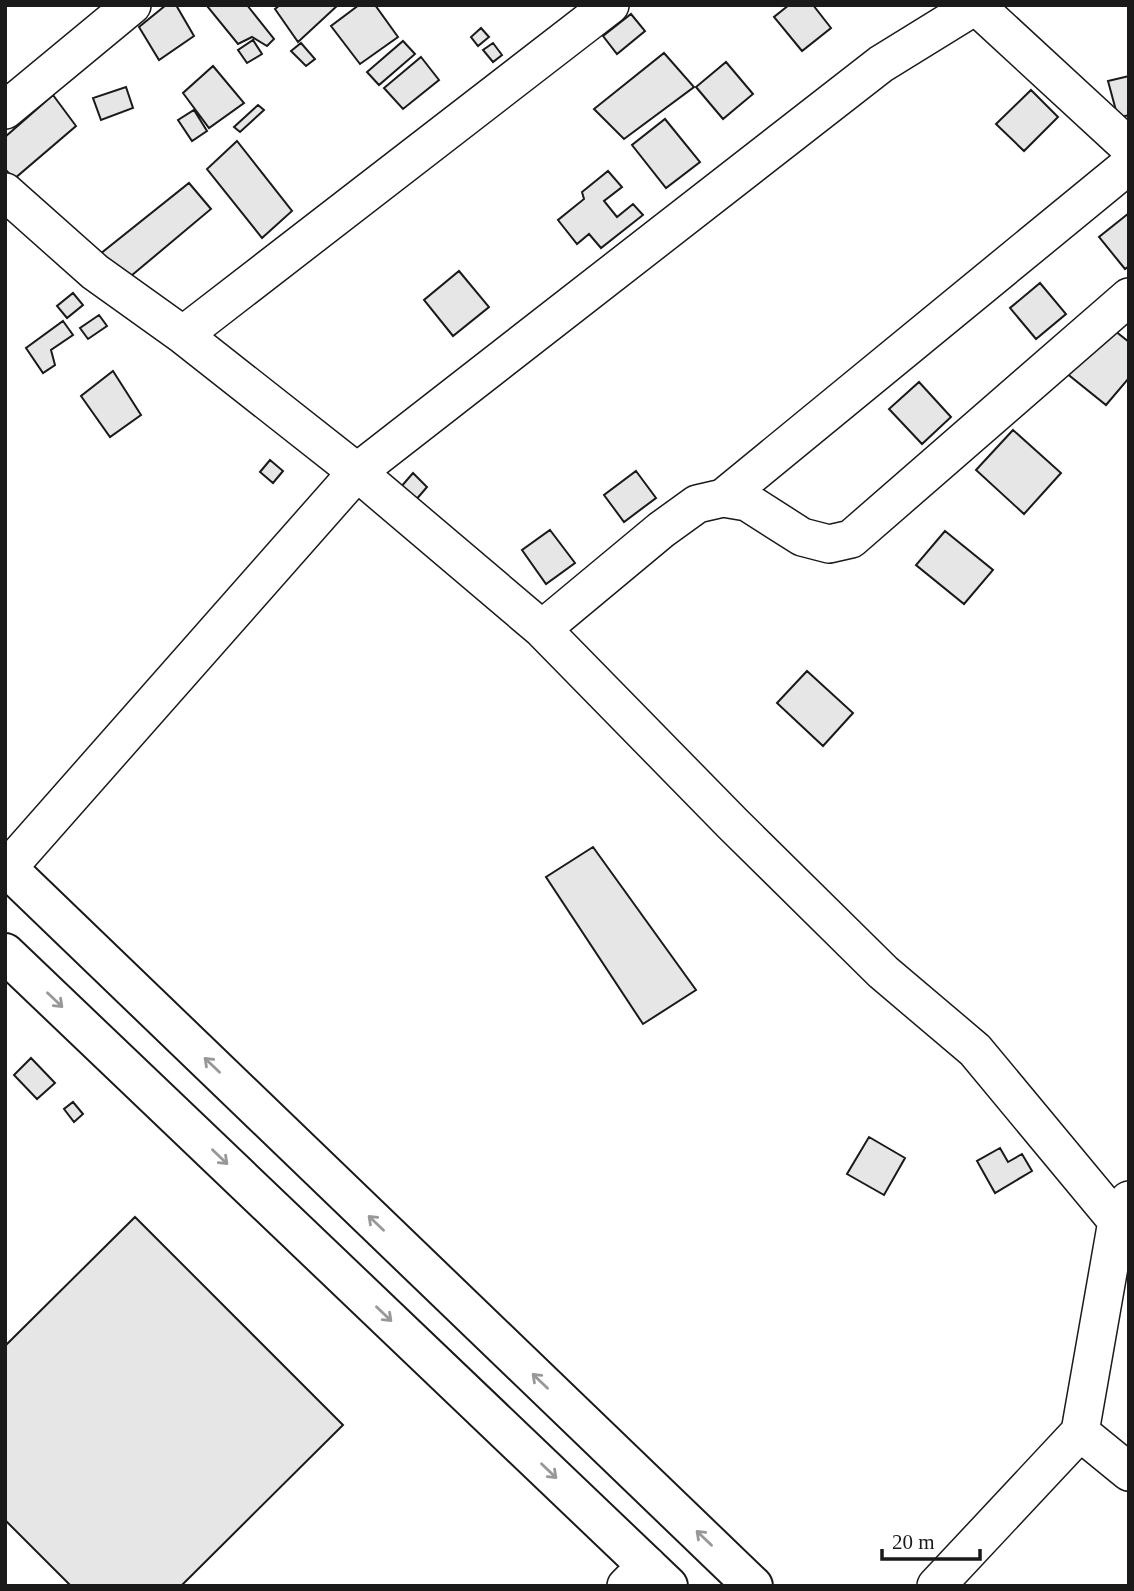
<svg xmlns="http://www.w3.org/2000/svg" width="1134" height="1591" viewBox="0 0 1134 1591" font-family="Georgia,serif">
  <rect width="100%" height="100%" fill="#fff"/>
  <path fill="#e6e6e6" stroke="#1a1a1a" stroke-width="2" d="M 166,5 L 176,5 L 194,36 L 159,60 L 139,27 Z
    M 247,5 L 274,39 L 267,46 L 252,37 L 238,44 L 207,6 Z
    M 280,5 L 338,5 L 298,42 L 275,9 Z
    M 359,5 L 375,5 L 398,37 L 360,64 L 331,26 Z
    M 789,5 L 813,5 L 831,28 L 802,51 L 774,17 Z
    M 631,14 L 645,31 L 617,54 L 603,36 Z
    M 481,28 L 489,37 L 478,46 L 471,37 Z
    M 253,40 L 262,54 L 247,63 L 238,50 Z
    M 403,41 L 415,54 L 379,85 L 367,72 Z
    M 301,43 L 315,59 L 306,66 L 291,51 Z
    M 493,43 L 502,55 L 493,62 L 483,50 Z
    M 664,53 L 694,87 L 624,139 L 594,109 Z
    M 421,57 L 439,80 L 403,109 L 384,88 Z
    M 726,62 L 753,94 L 723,119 L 696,87 Z
    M 213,66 L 244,103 L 209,128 L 183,93 Z
    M 1129,76 L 1129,115 L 1118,118 L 1108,81 Z
    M 126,87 L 133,108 L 101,120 L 93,98 Z
    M 1031,90 L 1058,117 L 1024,151 L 996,124 Z
    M 53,95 L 76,126 L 14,179 L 5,169 L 5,137 Z
    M 258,105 L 264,110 L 240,132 L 234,127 Z
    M 194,110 L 207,131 L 192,141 L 178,120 Z
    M 665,119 L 700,162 L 666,188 L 632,145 Z
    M 237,141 L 292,211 L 262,238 L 207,169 Z
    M 608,171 L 622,187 L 604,201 L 617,217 L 633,204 L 643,215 L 601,248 L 589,234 L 577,244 L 558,220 L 584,199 L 582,192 Z
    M 189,183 L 211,209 L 119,286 L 90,262 Z
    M 1129,213 L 1129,266 L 1125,269 L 1099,237 Z
    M 459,271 L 489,307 L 453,336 L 424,300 Z
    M 1040,283 L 1066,314 L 1036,339 L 1010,308 Z
    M 73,293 L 83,305 L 67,318 L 57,306 Z
    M 99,315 L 107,326 L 88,339 L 80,328 Z
    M 63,321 L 73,335 L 51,350 L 55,365 L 43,373 L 26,348 Z
    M 1105,323 L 1129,342 L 1129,378 L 1106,405 L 1065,372 Z
    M 113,371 L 141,415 L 110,437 L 81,396 Z
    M 919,382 L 951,417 L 922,444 L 889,409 Z
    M 1013,430 L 1061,473 L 1024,514 L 976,470 Z
    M 270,460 L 283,471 L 273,483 L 260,472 Z
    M 636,471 L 656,498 L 624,522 L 604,495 Z
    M 413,473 L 427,487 L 415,501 L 400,488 Z
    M 550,530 L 575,563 L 546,584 L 522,550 Z
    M 945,531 L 993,570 L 964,604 L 916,565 Z
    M 807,671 L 853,713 L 823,746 L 777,703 Z
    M 593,847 L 696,990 L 643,1024 L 546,877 Z
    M 31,1058 L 55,1083 L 37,1099 L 14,1075 Z
    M 73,1102 L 83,1114 L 74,1122 L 64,1109 Z
    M 869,1137 L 905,1158 L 884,1195 L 847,1174 Z
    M 1000,1148 L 1008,1162 L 1022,1154 L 1032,1171 L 995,1193 L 977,1161 Z
    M 135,1217 L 343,1425 L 181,1586 L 71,1586 L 5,1520 L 5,1346 Z"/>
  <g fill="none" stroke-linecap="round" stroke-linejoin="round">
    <defs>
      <path id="minor" d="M 975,5 L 1129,147
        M 5,110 L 132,5
        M 5,192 L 95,272 L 183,335 L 357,472 L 542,629 L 733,824 L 883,972 L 975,1050 L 1117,1221
        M 183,335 L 610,5
        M 723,498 L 1129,165
        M 542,629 L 661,530 L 697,504 L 723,498 L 747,502 L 802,537 L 829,544 L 851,539 L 1129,297
        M 5,871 L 357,472 L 881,64 L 975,6
        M 1080,1432 L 1129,1472
        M 626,1586 L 647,1565
        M 936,1586 L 1080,1432 L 1117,1221 L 1129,1200"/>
      <path id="major" d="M 5,866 L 753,1586
        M 5,953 L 668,1586"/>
    </defs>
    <use href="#minor" stroke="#1a1a1a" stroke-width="40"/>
    <use href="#major" stroke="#1a1a1a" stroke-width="42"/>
    <use href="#minor" stroke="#fff" stroke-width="37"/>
    <use href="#major" stroke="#fff" stroke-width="38"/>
  </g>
  <defs><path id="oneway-shaft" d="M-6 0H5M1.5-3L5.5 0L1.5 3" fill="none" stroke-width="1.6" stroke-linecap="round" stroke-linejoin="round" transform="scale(1.75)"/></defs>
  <g stroke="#989898">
    <use href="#oneway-shaft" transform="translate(55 1000) rotate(44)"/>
    <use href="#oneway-shaft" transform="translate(212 1065) rotate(-136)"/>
    <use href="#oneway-shaft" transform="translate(220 1157) rotate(44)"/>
    <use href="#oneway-shaft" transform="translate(376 1223) rotate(-136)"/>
    <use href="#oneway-shaft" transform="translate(384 1314) rotate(44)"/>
    <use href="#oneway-shaft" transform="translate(540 1381) rotate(-136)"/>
    <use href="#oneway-shaft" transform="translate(549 1471) rotate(44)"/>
    <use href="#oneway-shaft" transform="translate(704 1538) rotate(-136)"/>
  </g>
  <rect width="1134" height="1591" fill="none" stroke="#1a1a1a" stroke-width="14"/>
  <path d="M882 1549v10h98v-10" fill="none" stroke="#1a1a1a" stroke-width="3.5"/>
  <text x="892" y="1549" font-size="21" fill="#1a1a1a" stroke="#ffffff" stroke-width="5" paint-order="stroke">20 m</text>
</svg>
